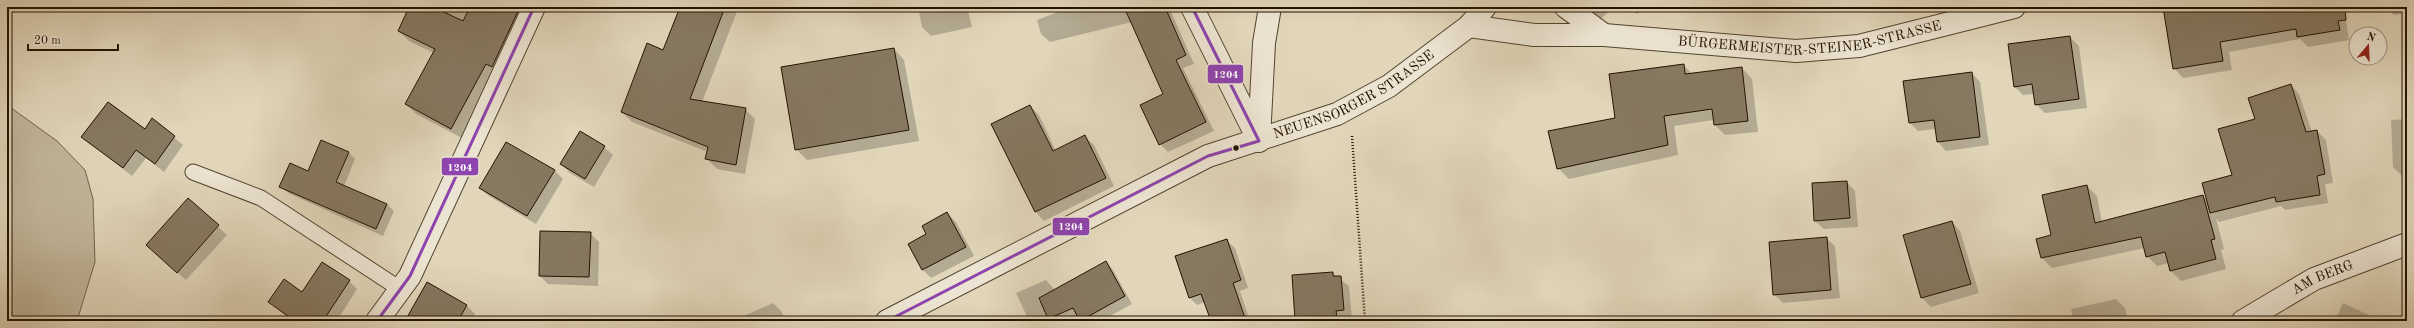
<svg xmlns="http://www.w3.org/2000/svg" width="2414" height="328" viewBox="0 0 2414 328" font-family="'Old Standard TT',serif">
  <rect width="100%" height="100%" fill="#e1d6ba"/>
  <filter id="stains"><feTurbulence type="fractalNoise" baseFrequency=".005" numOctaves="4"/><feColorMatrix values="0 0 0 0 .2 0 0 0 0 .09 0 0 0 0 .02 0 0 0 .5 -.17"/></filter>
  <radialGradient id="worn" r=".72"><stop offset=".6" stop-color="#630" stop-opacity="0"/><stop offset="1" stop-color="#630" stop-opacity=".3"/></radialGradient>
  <path fill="#c1b59a" stroke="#72644d" d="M 7,105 L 57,141 L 85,170 L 93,199 L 95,262 L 77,321 L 7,321 Z"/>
  <path fill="#0003" d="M 410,7 L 534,7 L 462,138 L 416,114 L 406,104 L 434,53 L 409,41 L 399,31 Z
    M 681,7 L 839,7 L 738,9 L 702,102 L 745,109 L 755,119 L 745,174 L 717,169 L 707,159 L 708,152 L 632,122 L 622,112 L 664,51 Z
    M 918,7 L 967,7 L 972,27 L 931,36 L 922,27 Z
    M 1071,7 L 1169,7 L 1194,64 L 1183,68 L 1214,131 L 1168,152 L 1160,144 L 1164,95 L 1132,22 L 1050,42 L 1041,34 L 1037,20 Z
    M 1585,7 L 1613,7 L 1601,19 Z
    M 1630,7 L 1644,7 L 1637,14 Z
    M 2164,7 L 2344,7 L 2349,40 L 2308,47 L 2300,39 L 2229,52 L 2232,70 L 2183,78 L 2174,68 Z
    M 2386,7 L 2407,7 L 2407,13 L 2394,15 Z
    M 2070,37 L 2079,46 L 2087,108 L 2045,113 L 2036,104 L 2035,94 L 2023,95 L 2014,86 Z
    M 894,49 L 904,60 L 919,141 L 807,160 L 796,149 Z
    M 1684,65 L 1692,74 L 1742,68 L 1752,79 L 1758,132 L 1725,135 L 1715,125 L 1714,120 L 1674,126 L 1678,155 L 1569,179 L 1558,168 L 1616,119 Z
    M 1972,73 L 1980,82 L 1989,145 L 1946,151 L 1938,142 L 1936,129 L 1918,131 L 1910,123 Z
    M 2291,85 L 2299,94 L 2312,132 L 2317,131 L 2326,140 L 2333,183 L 2325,184 L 2328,203 L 2285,210 L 2281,206 L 2219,222 L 2216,218 L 2224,249 L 2221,250 L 2226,269 L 2181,281 L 2171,271 L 2169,263 L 2157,266 L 2147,256 L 2145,248 L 2052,268 L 2042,258 L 2052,236 L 2087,186 L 2097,196 L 2102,223 L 2203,196 L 2208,200 L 2233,176 L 2256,120 Z
    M 1030,106 L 1039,115 L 1056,151 L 1085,137 L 1094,145 L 1114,186 L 1044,221 L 1036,212 L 993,125 Z
    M 2407,119 L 2407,175 L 2402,176 L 2393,167 L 2391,120 Z
    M 153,120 L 183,145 L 164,172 L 146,158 L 132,176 L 83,137 L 145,131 Z
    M 604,147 L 613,155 L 594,187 L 570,173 L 561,164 Z
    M 349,153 L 355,159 L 344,186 L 387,204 L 394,211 L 383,236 L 288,193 L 281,186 Z
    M 554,170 L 563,179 L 536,224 L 489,196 L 480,188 Z
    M 1847,182 L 1855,191 L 1858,227 L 1824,229 L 1815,221 Z
    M 188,200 L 227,235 L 186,280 L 156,254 Z
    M 947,213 L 956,222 L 974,256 L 931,278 L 923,270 L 928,234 Z
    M 1952,222 L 1960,231 L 1979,293 L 1931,307 L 1922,298 L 1904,236 Z
    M 590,233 L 599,242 L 598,286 L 548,284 L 540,276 Z
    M 1826,238 L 1835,246 L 1840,298 L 1783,303 L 1774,294 Z
    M 1227,241 L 1235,248 L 1248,288 L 1240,291 L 1250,321 L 1212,321 L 1205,302 L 1197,305 L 1189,297 Z
    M 1106,262 L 1113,270 L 1132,304 L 1101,321 L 1081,321 L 1078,316 L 1067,321 L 1029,321 L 1016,293 L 1046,280 L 1055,290 Z
    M 1332,273 L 1349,286 L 1352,319 L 1344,321 L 1298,321 Z
    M 349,281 L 357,289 L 338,319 L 341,321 L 284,321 L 287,317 L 269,302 Z
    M 427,284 L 467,306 L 475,314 L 472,321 L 406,321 Z
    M 2116,299 L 2125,308 L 2128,321 L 2074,321 L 2071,309 Z
    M 2407,299 L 2407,313 L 2403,309 Z
    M 773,303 L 781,311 L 786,321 L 733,321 Z
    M 2343,303 L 2382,321 L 2335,321 Z"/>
  <path fill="#867861" stroke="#231200" d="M 409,7 L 433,7 L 463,21 L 470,7 L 520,7 L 492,67 L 486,64 L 451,129 L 405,104 L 435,49 L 398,31 Z
    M 680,7 L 725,7 L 690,99 L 746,108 L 736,165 L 705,159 L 708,147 L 621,112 L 647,43 L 663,50 Z
    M 1124,7 L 1165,7 L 1186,55 L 1176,60 L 1206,122 L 1159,145 L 1140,105 L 1163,94 Z
    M 2163,7 L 2345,7 L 2346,20 L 2338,21 L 2340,30 L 2297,37 L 2296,29 L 2220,42 L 2223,61 L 2173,69 Z
    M 2070,36 L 2079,99 L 2035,105 L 2032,84 L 2014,87 L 2008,44 Z
    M 894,48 L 909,130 L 795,150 L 781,67 Z
    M 1684,64 L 1685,74 L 1742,67 L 1748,121 L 1714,125 L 1712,109 L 1664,116 L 1668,145 L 1557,169 L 1548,131 L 1615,118 L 1609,74 Z
    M 1972,72 L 1980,137 L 1937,142 L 1934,120 L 1909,123 L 1903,81 Z
    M 2291,84 L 2306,132 L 2317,130 L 2325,174 L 2317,176 L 2320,195 L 2276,202 L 2275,197 L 2210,213 L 2202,183 L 2232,175 L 2218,129 L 2255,119 L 2248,98 Z
    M 108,102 L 145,129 L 152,118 L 175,136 L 155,164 L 136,150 L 123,168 L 81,137 Z
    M 1030,105 L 1053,151 L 1085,135 L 1106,178 L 1035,212 L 991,124 Z
    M 580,131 L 605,146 L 585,179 L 560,164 Z
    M 321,140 L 349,152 L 336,182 L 387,204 L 376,229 L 279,187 L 290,163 L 308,171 Z
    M 506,142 L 555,170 L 527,216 L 479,188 Z
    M 1847,181 L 1850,218 L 1814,221 L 1812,183 Z
    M 2087,185 L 2095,223 L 2203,195 L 2215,239 L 2211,240 L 2216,259 L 2170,271 L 2165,252 L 2146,257 L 2141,237 L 2041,258 L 2036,239 L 2051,235 L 2042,195 Z
    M 188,198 L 219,225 L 177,273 L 146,245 Z
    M 947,212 L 966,247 L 922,270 L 908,244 L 926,234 L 922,226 Z
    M 1952,221 L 1971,284 L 1921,298 L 1903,235 Z
    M 540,231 L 591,232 L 589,277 L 539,276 Z
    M 1827,237 L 1831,290 L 1773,295 L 1769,242 Z
    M 1227,239 L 1241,280 L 1233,283 L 1246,321 L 1211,321 L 1201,294 L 1189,298 L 1175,256 Z
    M 1106,261 L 1125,296 L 1080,321 L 1073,308 L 1048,319 L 1039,298 Z
    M 322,262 L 350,280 L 323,321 L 295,321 L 268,302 L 284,279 L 302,292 Z
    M 1333,272 L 1333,276 L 1341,276 L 1344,310 L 1336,311 L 1337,317 L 1295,320 L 1292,275 Z
    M 427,282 L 467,305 L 458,321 L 405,321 Z"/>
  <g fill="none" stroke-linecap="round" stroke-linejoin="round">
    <defs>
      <path id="service" d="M 193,172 L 261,198 L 400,289"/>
      <g id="minor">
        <path d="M 1192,7 L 1259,141"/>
        <path d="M 1566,7 L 1604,35"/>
        <path id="s1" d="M 1469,26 L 1534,35 L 1604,35 L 1796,51 L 1859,46 L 2014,7"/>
        <path d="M 1259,139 L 1264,43 L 1270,7"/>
        <path d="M 377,321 L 410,276 L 534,7"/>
        <path id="s2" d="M 887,321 L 1208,156 L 1337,114 L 1389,86 L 1469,26 L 1485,7"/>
        <path id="s3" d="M 2243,321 L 2314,279 L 2407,244"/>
      </g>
    </defs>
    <use href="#service" stroke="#52432e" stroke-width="17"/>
    <use href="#minor" stroke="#52432e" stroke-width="24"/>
    <path stroke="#231200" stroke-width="2.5" stroke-dasharray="1 2" stroke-linecap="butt" d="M 1352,136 L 1365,321"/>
    <use href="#service" stroke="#ece4d2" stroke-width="15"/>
    <use href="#minor" stroke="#ece4d2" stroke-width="22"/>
    <defs>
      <path id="bus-1" d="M 1192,7 L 1259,141
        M 377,321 L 410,276 L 534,7
        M 887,321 L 1208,156 L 1259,141"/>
    </defs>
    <use href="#bus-1" stroke="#ece4d2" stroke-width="6"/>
    <use href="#bus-1" stroke="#8e44ad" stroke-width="3"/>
  </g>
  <circle fill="#231200" stroke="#ece4d2" stroke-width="1.5" cx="1236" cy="148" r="3.5"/>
  <g text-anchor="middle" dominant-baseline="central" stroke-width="3" stroke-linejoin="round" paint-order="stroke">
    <g font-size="14" fill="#231200" stroke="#ece4d2">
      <text stroke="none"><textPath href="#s1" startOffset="343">BÜRGERMEISTER-STEINER-STRASSE</textPath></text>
      <text stroke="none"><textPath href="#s2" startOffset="520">NEUENSORGER STRASSE</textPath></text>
      <text stroke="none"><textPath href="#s3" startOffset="91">AM BERG</textPath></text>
    </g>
  </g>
  <g stroke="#ece4d2" stroke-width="1.5">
    <rect x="1207" y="64" width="37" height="20" rx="4" fill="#8e44ad"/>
    <rect x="441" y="157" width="38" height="19" rx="4" fill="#8e44ad"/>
    <rect x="1052" y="217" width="38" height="19" rx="4" fill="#8e44ad"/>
  </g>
  <g font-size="11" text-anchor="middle" font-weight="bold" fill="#fff">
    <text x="1226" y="78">1204</text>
    <text x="460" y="171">1204</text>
    <text x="1071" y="230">1204</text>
  </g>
  <rect width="2414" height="328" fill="none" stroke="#e1d6ba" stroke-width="24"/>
  <rect x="8" y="8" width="2398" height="312" fill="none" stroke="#231200" stroke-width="2"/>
  <rect x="12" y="12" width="2390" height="304" fill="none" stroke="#231200"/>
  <g transform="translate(2368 46) rotate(19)"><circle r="19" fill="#ece4d2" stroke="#9c907e"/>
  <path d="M0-3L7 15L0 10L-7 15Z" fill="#8f2418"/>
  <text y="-6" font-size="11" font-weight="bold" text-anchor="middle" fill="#231200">N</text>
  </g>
  <path d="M28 44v6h90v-6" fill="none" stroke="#231200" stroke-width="2"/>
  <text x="34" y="44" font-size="12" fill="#231200" stroke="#ece4d2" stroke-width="3" paint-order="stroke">20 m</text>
  <rect width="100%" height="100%" filter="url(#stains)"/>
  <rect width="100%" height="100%" fill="url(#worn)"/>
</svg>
